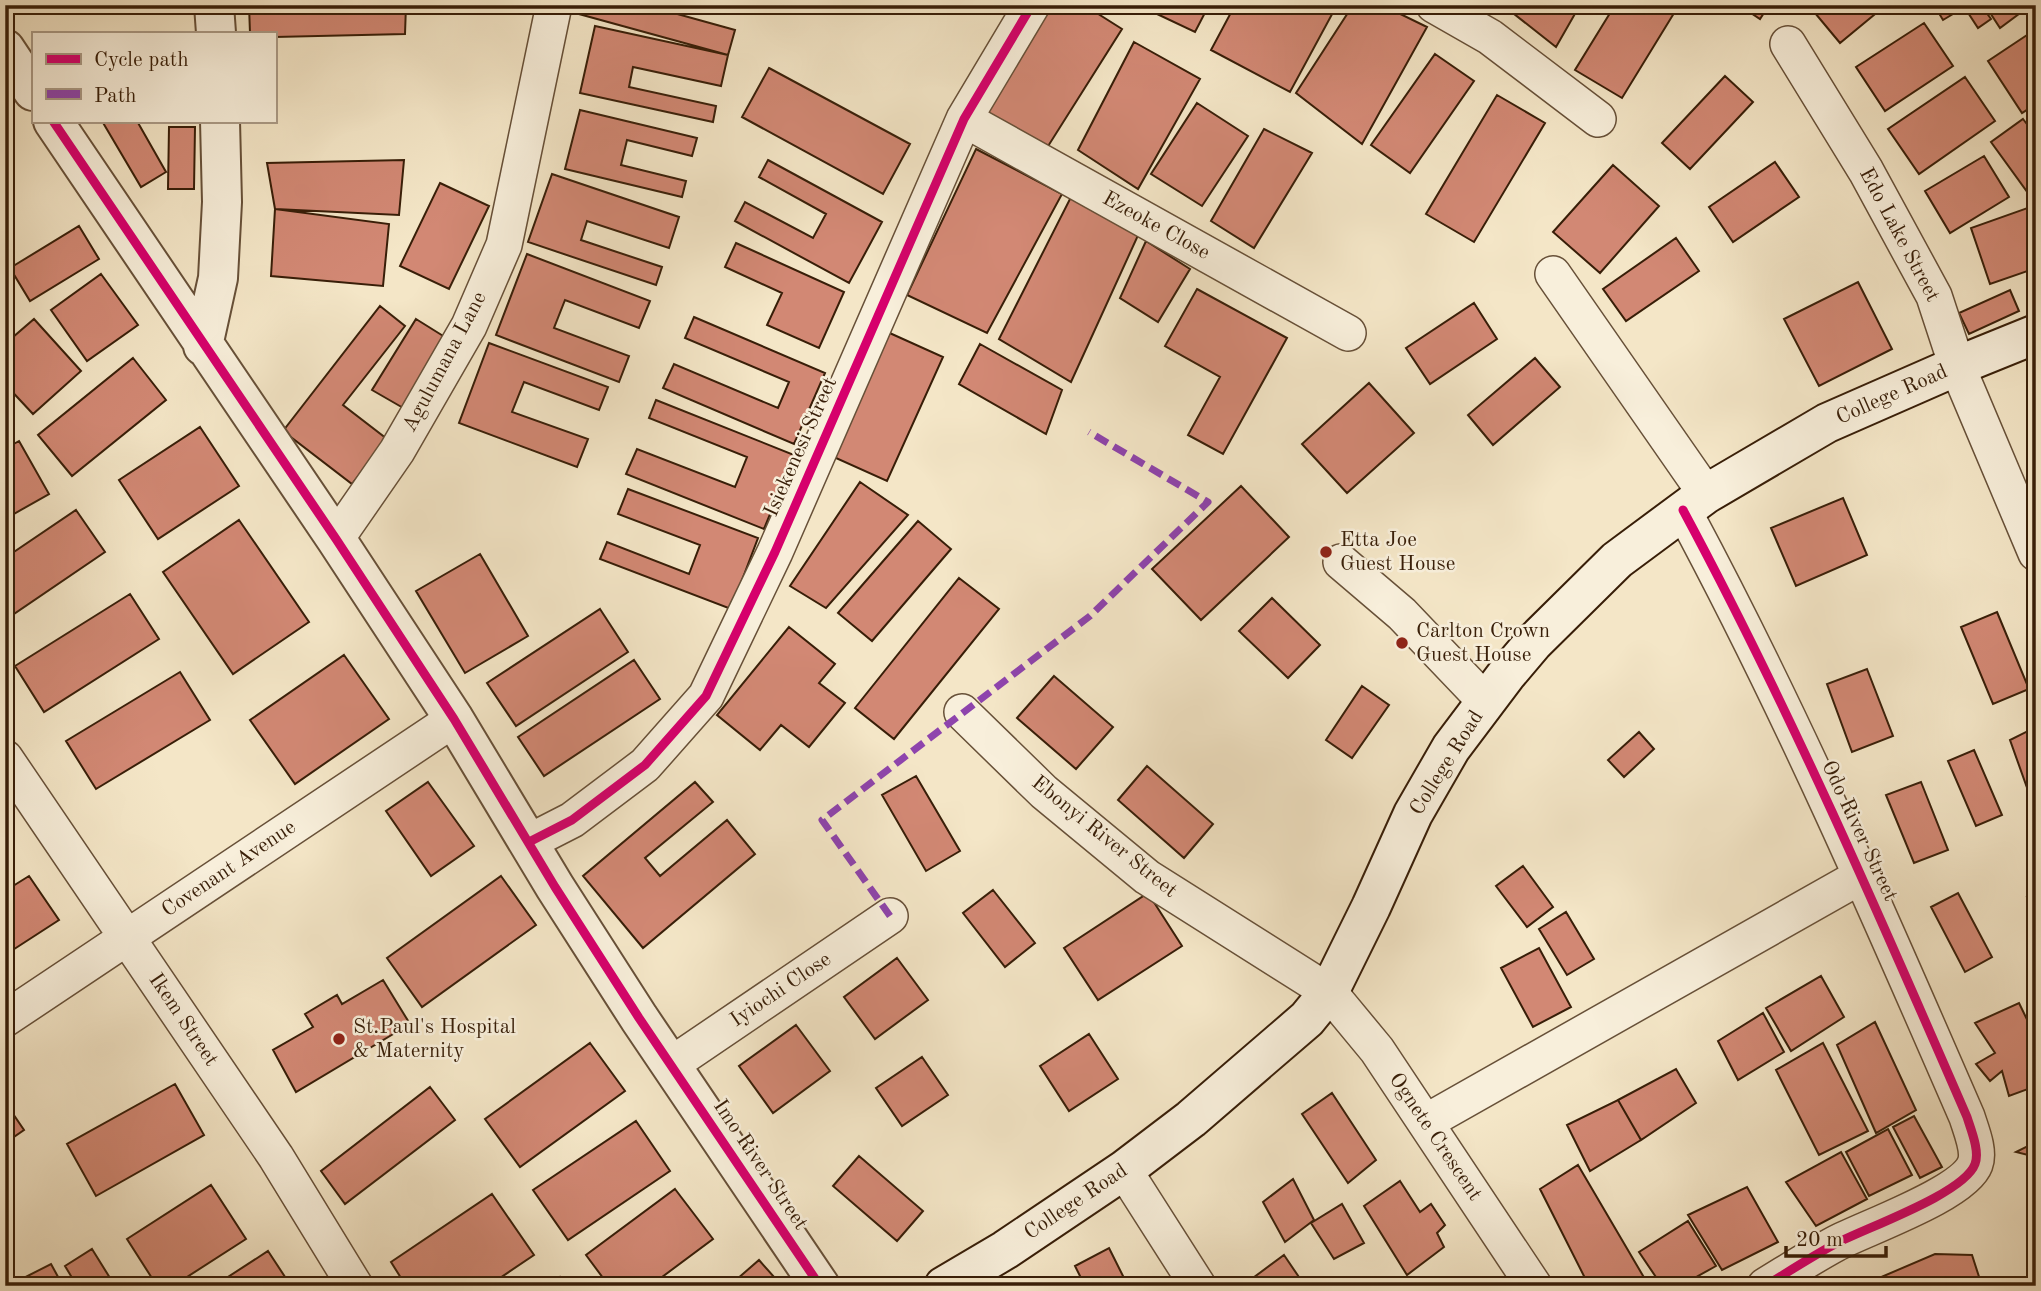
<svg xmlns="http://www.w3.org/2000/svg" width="2041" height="1291" viewBox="0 0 2041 1291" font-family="'Old Standard TT',serif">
  <rect width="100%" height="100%" fill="#f4e6c7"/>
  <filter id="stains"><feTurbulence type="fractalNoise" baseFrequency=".00286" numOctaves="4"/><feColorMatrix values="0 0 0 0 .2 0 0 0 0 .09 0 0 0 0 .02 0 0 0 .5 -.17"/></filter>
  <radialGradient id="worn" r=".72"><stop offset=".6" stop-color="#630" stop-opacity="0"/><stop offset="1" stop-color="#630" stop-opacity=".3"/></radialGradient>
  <path fill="#d28874" stroke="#381e08" stroke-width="2" d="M 249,5 L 406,5 L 405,34 L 275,37 L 275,33 L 250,33 Z
    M 570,5 L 645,5 L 735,30 L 728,55 L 568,11 Z
    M 1048,5 L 1084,5 L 1122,29 L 1045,151 L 981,112 Z
    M 1138,5 L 1209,5 L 1195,32 Z
    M 1235,5 L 1337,5 L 1290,92 L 1211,50 Z
    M 1353,5 L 1382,5 L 1427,27 L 1362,144 L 1296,93 Z
    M 1512,5 L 1580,5 L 1556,47 L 1509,10 Z
    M 1615,5 L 1679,5 L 1622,98 L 1575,70 Z
    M 1739,5 L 1769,5 L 1760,19 Z
    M 1812,5 L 1886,5 L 1840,43 L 1810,7 Z
    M 1934,5 L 1961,5 L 1963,8 L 1943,20 Z
    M 1963,5 L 1981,5 L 1991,19 L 1978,28 Z
    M 1985,5 L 2031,5 L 2000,28 Z
    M 1924,23 L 1953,66 L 1885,111 L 1856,67 Z
    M 595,26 L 728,55 L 721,86 L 633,67 L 629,87 L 716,106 L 713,122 L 580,93 Z
    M 2036,29 L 2036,104 L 2022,113 L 1988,61 Z
    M 1134,42 L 1200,79 L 1138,189 L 1078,150 Z
    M 1435,54 L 1474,81 L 1410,173 L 1371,145 Z
    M 769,68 L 910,144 L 883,194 L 742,117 Z
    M 1725,76 L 1753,102 L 1690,169 L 1662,143 Z
    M 1965,77 L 1995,121 L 1919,174 L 1888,129 Z
    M 1497,95 L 1545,123 L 1474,242 L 1426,214 Z
    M 1197,103 L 1248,136 L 1202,206 L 1151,174 Z
    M 580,110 L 697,138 L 692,156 L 627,140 L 621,165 L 686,181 L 682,197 L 565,169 Z
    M 2023,119 L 2036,136 L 2036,187 L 2028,193 L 1991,142 Z
    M 102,121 L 137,121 L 166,172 L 141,187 Z
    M 169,127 L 195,127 L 194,189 L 168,189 Z
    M 1264,129 L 1312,153 L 1254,248 L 1211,221 Z
    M 976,149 L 1062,194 L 987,333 L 907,295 Z
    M 1984,156 L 2009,197 L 1950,233 L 1925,191 Z
    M 404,160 L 399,215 L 275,209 L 267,163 Z
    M 768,160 L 882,222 L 849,283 L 735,221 L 745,202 L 813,238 L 826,214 L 759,177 Z
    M 1775,162 L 1799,197 L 1733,242 L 1709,207 Z
    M 1613,165 L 1659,206 L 1600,273 L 1553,232 Z
    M 552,174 L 679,217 L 669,248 L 587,221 L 581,240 L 662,267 L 656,285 L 528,242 Z
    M 440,183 L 489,206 L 449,289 L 400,266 Z
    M 1071,197 L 1140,231 L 1071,382 L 999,339 Z
    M 2036,205 L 2036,268 L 1990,284 L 1971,228 Z
    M 275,209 L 389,224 L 383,286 L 271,276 Z
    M 79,226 L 99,259 L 30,301 L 10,268 Z
    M 1676,238 L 1699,271 L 1626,321 L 1603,289 Z
    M 1146,241 L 1190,269 L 1158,322 L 1120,298 Z
    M 736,243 L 844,292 L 819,348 L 767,325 L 782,293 L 725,267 Z
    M 527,254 L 650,301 L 639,328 L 565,300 L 554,328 L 629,356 L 619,382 L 496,335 Z
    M 101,274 L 138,325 L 87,361 L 51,310 Z
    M 1858,282 L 1892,349 L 1819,386 L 1784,319 Z
    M 1197,289 L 1287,338 L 1223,454 L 1188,435 L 1220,377 L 1165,346 Z
    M 2010,290 L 2019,311 L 1969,334 L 1959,313 Z
    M 1474,303 L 1497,339 L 1430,384 L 1406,348 Z
    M 380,306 L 405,326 L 343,405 L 387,439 L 352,484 L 283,431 Z
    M 694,317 L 825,373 L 794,444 L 663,388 L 674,364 L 778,408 L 789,382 L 685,338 Z
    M 34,319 L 81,371 L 33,414 L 5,384 L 5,344 Z
    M 416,319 L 448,339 L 405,409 L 372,390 Z
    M 883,330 L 943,357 L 887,481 L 827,454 Z
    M 489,343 L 608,387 L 599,410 L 524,382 L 512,412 L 588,439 L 577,467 L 459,423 Z
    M 980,344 L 1062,390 L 1046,434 L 959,384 Z
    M 133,358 L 166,400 L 72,476 L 38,435 Z
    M 1535,358 L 1560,387 L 1493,445 L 1468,415 Z
    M 1369,383 L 1414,433 L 1347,493 L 1302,444 Z
    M 656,400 L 794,455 L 764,529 L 626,474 L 637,449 L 735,487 L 747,457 L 649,418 Z
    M 200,427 L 239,486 L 158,539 L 119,480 Z
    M 19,441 L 49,494 L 5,519 L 5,449 Z
    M 860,482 L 908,515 L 826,608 L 790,586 Z
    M 1241,486 L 1289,537 L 1201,620 L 1152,569 Z
    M 628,489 L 758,538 L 731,609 L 600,559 L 607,542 L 689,574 L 700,545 L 618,514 Z
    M 1843,498 L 1867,555 L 1796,586 L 1771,528 Z
    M 76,510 L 105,552 L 5,620 L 5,558 Z
    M 239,520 L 309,622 L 233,674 L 163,572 Z
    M 918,521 L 951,549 L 872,641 L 838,613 Z
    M 480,554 L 528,636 L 465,673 L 416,591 Z
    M 959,578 L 999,609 L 894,739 L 855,708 Z
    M 130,594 L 159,639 L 44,712 L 15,666 Z
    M 1272,598 L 1320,645 L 1288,678 L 1239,631 Z
    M 600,609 L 628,652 L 516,726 L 487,683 Z
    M 1997,612 L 2029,689 L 1993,704 L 1961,627 Z
    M 789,627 L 835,664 L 819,683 L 845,703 L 809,747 L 781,725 L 760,750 L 717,715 Z
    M 344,655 L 389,719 L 295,784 L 250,720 Z
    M 634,660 L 660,699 L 544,776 L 518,737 Z
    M 1867,669 L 1893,736 L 1852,752 L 1827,684 Z
    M 180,672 L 210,720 L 96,789 L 66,741 Z
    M 1054,676 L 1113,727 L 1076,769 L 1017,718 Z
    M 1362,686 L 1389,705 L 1352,758 L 1326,740 Z
    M 2036,727 L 2036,813 L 2010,740 Z
    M 1639,732 L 1654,749 L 1624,777 L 1608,760 Z
    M 1974,750 L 2002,815 L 1976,826 L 1948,761 Z
    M 1147,766 L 1213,824 L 1184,858 L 1118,800 Z
    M 916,776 L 960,851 L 926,871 L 882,795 Z
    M 428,782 L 474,846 L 431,876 L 386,811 Z
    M 695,782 L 713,802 L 645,858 L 660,876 L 727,820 L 755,854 L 643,948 L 583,876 Z
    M 1921,782 L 1948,850 L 1914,863 L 1886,795 Z
    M 1523,866 L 1553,907 L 1527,927 L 1496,886 Z
    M 29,876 L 59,920 L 5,955 L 5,891 Z
    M 501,876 L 536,925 L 422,1007 L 387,958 Z
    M 993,890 L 1035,943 L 1005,967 L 963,913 Z
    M 1148,893 L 1182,946 L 1098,1000 L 1064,948 Z
    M 1958,893 L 1992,957 L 1965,972 L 1931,907 Z
    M 2036,893 L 2036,914 L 2027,897 Z
    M 1566,912 L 1594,959 L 1567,975 L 1539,929 Z
    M 1539,948 L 1571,1007 L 1533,1027 L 1501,968 Z
    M 897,958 L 928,1000 L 875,1039 L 844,997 Z
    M 1821,976 L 1844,1017 L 1791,1051 L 1766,1008 Z
    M 383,980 L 410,1024 L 296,1092 L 273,1050 L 313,1027 L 305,1014 L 337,995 L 342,1004 Z
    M 2019,1003 L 2036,1038 L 2036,1086 L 2009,1096 L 2002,1071 L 1990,1081 L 1976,1064 L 1995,1053 L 1975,1023 Z
    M 1763,1013 L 1784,1052 L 1738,1080 L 1718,1041 Z
    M 1875,1022 L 1916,1110 L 1876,1133 L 1837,1045 Z
    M 796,1025 L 830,1071 L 773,1113 L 739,1066 Z
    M 1089,1034 L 1118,1079 L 1069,1111 L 1040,1066 Z
    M 590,1043 L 625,1091 L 520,1167 L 485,1119 Z
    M 1823,1043 L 1868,1131 L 1819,1155 L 1776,1070 Z
    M 922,1057 L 948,1095 L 902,1126 L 876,1088 Z
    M 1676,1069 L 1696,1103 L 1641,1140 L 1618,1100 Z
    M 175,1084 L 204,1135 L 96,1196 L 67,1144 Z
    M 430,1087 L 455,1120 L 345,1204 L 321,1171 Z
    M 1332,1093 L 1376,1160 L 1348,1183 L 1302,1114 Z
    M 1618,1100 L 1641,1140 L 1590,1171 L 1567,1125 Z
    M 5,1102 L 24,1130 L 5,1143 Z
    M 1914,1116 L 1942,1167 L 1920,1178 L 1893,1127 Z
    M 636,1121 L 670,1171 L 568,1240 L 533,1190 Z
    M 1888,1129 L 1912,1175 L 1869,1196 L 1846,1152 Z
    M 2036,1142 L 2036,1157 L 2016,1152 Z
    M 1841,1152 L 1867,1199 L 1816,1226 L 1786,1182 Z
    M 859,1156 L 923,1211 L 897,1241 L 833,1186 Z
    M 1578,1165 L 1649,1286 L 1589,1286 L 1540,1189 Z
    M 2036,1166 L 2036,1194 L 2034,1195 L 2032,1168 Z
    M 1293,1179 L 1314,1220 L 1285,1242 L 1263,1202 Z
    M 1400,1181 L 1420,1212 L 1431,1204 L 1445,1225 L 1437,1233 L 1444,1247 L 1407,1275 L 1364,1206 Z
    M 211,1185 L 246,1239 L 173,1286 L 157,1286 L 127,1239 Z
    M 1747,1187 L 1778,1242 L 1722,1270 L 1688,1215 Z
    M 675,1189 L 713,1239 L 650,1286 L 609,1286 L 586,1255 Z
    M 492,1194 L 534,1255 L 488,1286 L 406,1286 L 391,1262 Z
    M 1342,1204 L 1364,1243 L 1334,1259 L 1311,1223 Z
    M 1688,1221 L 1716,1266 L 1680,1286 L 1662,1286 L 1639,1252 Z
    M 1109,1248 L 1128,1286 L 1085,1286 L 1075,1266 Z
    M 92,1249 L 115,1286 L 77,1286 L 65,1266 Z
    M 268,1251 L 291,1286 L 214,1286 Z
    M 1935,1254 L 1972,1255 L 1982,1286 L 1865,1284 Z
    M 1284,1255 L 1305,1286 L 1242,1286 Z
    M 759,1260 L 782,1286 L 729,1286 Z
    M 51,1264 L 63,1286 L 8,1286 Z
    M 560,1277 L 567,1286 L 548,1286 Z"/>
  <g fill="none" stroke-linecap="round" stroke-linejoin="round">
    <defs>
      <path id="minor" d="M 1434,5 L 1490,37 L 1598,119
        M 1788,44 L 1866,171 L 1934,296 L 1957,366 L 2036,553
        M 964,119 L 1348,333
        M 1553,274 L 1706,494
        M 1683,510 C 1789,707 1878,912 1967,1117 C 1971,1130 1980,1151 1975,1164 C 1964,1194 1865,1228 1835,1244 C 1811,1257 1788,1272 1765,1286
        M 336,539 L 397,451 L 469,326 L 504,245 L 554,5
        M 1341,562 L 1402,614 L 1485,701
        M 962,712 L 1044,792 L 1147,877 L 1329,992 L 1377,1050 L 1534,1286
        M 5,758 L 276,1157 L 355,1286
        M 529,842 L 572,820 L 645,765 L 706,696 L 775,552 L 964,119 L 1032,5
        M 5,1019 L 454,719
        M 672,1064 L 890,916
        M 1426,1122 L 1861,876
        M 1124,1170 L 1198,1286"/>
      <path id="tertiary" d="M 214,5 L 216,33
        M 5,49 L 33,91
        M 53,121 L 336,539 L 454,719 L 555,887 L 639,1018 L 820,1286
        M 203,346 L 218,278 L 222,202 L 220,121"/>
      <path id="secondary" d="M 944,1286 L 1005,1250 L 1124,1170 L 1191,1119 L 1307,1019 L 1329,992 L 1371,907 L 1413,814 L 1451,748 L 1506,675 L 1534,642 L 1617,560 L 1706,494 L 1827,423 L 1957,366 L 2036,334"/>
    </defs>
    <use href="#minor" stroke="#675038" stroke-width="38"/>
    <use href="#tertiary" stroke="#675038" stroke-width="42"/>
    <use href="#secondary" stroke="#381e08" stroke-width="42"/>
    <use href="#minor" stroke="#f8efdb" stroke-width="35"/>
    <use href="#tertiary" stroke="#f8efdb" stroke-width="38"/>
    <use href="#secondary" stroke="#f8efdb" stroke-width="38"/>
    <path stroke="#8e44ad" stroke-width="7" stroke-dasharray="14 7" stroke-linecap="butt" d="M 890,916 L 822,820 L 1090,616 L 1208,502 L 1089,432"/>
    <defs>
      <path id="cycleway" d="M 53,121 L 336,539 L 454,719 L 555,887 L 639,1018 L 820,1286
        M 1683,510 C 1789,707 1878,912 1967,1117 C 1971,1130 1980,1151 1975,1164 C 1964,1194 1865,1228 1835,1244 C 1811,1257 1788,1272 1765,1286
        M 529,842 L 572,820 L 645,765 L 706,696 L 775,552 L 964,119 L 1032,5"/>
    </defs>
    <use href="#cycleway" stroke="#f8efdb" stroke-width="13"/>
    <use href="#cycleway" stroke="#d6006c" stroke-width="9"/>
  </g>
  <g fill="#8f2418" stroke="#f8efdb" stroke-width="2.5">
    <circle cx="1326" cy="552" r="7"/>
    <circle cx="1402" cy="643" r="7"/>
    <circle cx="339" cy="1039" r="7"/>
  </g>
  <g text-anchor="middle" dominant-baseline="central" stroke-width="5" stroke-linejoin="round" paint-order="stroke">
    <g font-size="21" fill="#381e08" stroke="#f8efdb">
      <text transform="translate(1156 226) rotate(29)">Ezeoke Close</text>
      <text transform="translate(1899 235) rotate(62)">Edo Lake Street</text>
      <text transform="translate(445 362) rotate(-62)">Agulumana Lane</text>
      <text transform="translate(1892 395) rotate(-24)">College Road</text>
      <text transform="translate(801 447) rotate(-66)">Isiekenesi Street</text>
      <text transform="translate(1447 763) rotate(-58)">College Road</text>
      <text transform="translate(1859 831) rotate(65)">Odo River Street</text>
      <text transform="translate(1104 837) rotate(39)">Ebonyi River Street</text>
      <text transform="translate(229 869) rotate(-34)">Covenant Avenue</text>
      <text transform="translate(781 990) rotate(-34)">Iyiochi Close</text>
      <text transform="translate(183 1020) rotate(56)">Ikem Street</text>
      <text transform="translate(1435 1137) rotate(56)">Ognete Crescent</text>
      <text transform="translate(760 1165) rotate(56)">Imo River Street</text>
      <text transform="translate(1076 1202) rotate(-34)">College Road</text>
    </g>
    <g font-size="21" fill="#381e08" stroke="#f8efdb" text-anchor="start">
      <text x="1340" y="540">Etta Joe<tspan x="1340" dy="24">Guest House</tspan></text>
      <text x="1416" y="631">Carlton Crown<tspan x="1416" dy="24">Guest House</tspan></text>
      <text x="353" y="1027">St.Paul's Hospital<tspan x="353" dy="24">&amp; Maternity</tspan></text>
    </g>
  </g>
  <rect width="2041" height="1291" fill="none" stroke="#f4e6c7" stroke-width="28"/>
  <rect x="7" y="7" width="2027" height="1277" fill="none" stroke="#381e08" stroke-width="3.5"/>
  <rect x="14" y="14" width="2013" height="1263" fill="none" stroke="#381e08" stroke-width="2"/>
  <rect x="32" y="32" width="245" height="91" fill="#f8efdb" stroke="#ab9b87" stroke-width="2"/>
  <rect x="46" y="54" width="35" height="10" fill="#d6006c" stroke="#ab9b87" stroke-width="2"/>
  <text x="94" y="66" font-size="21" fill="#381e08">Cycle path</text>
  <rect x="46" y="89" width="35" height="10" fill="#8e44ad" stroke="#ab9b87" stroke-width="2"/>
  <text x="94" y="102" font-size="21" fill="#381e08">Path</text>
  <path d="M1786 1246v10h100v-10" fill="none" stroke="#381e08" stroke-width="3.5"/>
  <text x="1796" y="1246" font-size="21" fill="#381e08" stroke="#f8efdb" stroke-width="5" paint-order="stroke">20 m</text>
  <rect width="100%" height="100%" filter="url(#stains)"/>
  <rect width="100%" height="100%" fill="url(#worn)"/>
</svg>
